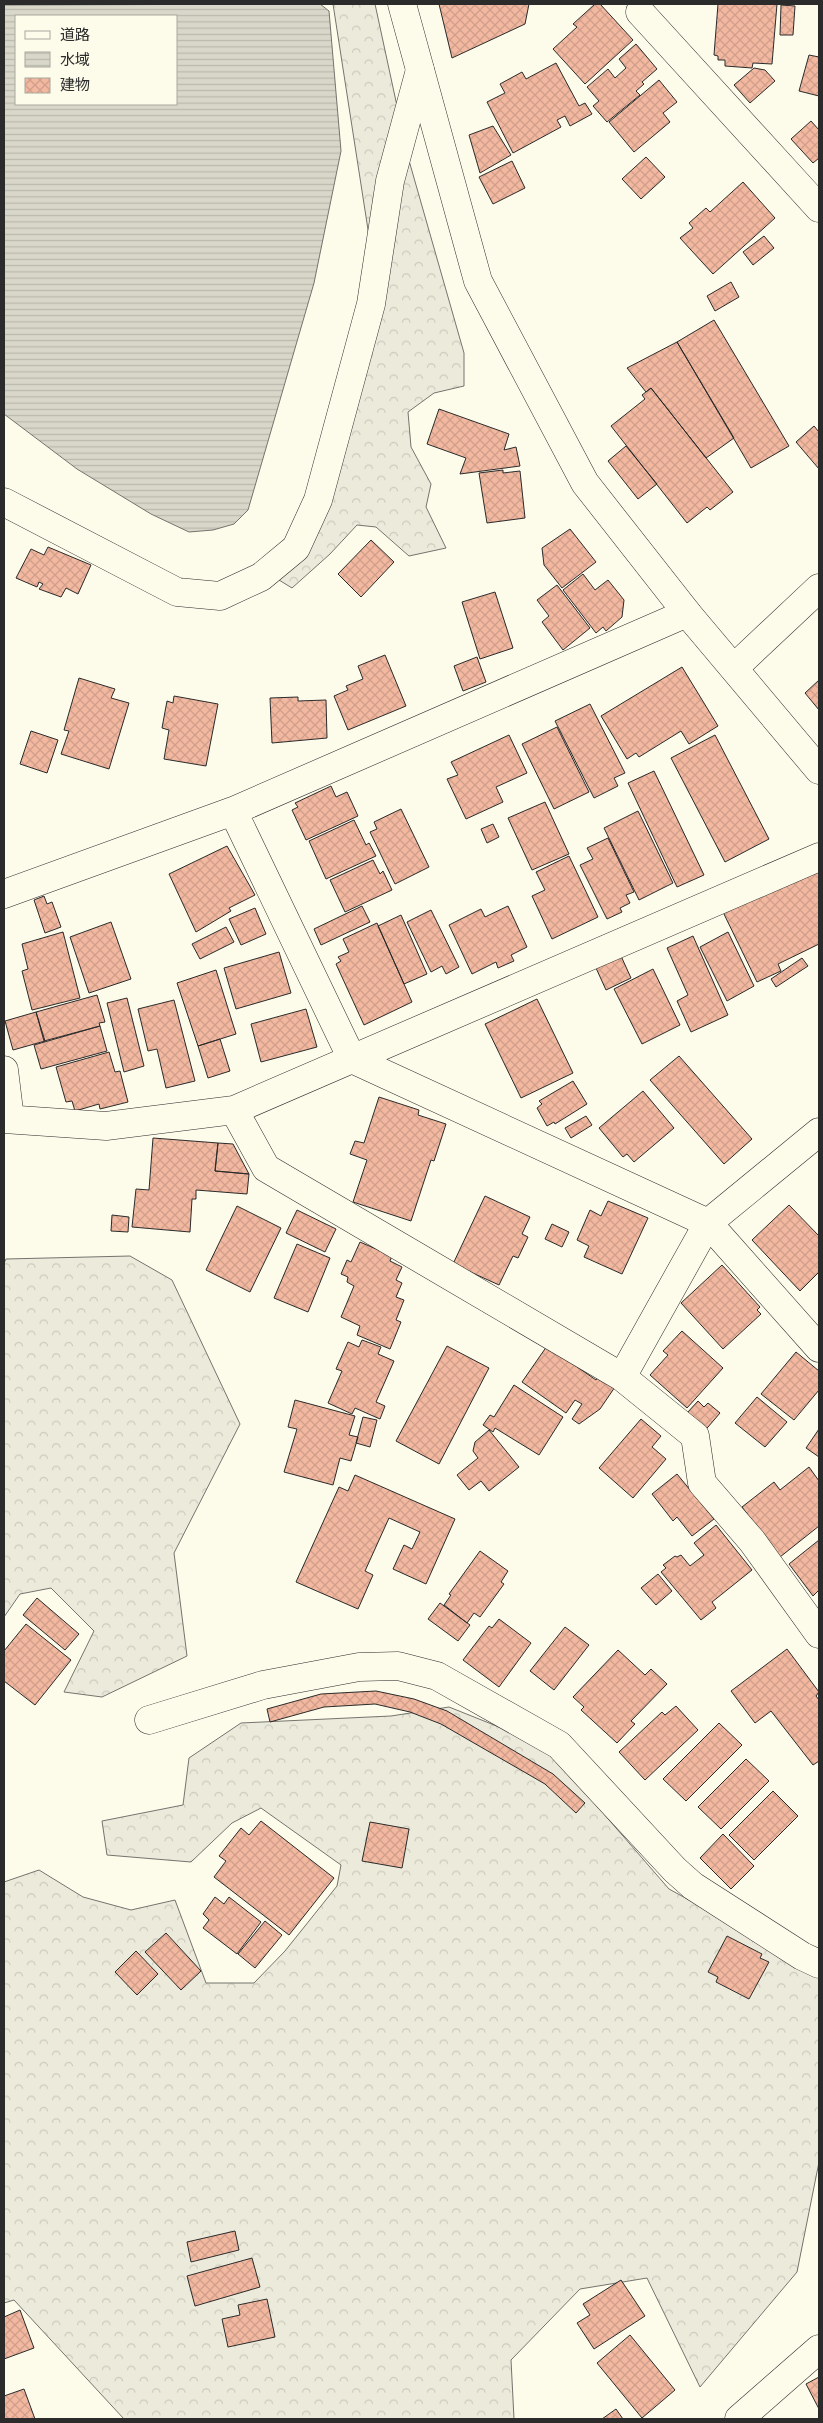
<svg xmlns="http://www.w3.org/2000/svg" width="823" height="2423" viewBox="0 0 823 2423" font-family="Lato,'Noto Sans JP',sans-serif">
  <defs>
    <pattern id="forest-crowns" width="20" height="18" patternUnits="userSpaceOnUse" patternTransform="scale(1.25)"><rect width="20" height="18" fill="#ecebdb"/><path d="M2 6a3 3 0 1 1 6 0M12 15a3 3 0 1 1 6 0" fill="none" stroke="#cbcabc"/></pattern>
    <pattern id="water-rules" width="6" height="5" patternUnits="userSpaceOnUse" patternTransform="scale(1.25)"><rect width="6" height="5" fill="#d8d7c9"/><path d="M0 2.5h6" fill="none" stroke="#bab9ad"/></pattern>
    <pattern id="building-cross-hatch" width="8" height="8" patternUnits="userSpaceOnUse" patternTransform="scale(1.25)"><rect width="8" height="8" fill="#f2b8a0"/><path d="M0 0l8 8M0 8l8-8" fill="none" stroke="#d09e8a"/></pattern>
  </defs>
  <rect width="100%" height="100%" fill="#fdfbea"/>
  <path fill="url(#forest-crowns)" stroke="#74746e" d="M 333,4 L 375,4 L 408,157 L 464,353 L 464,386 L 434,393 L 408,412 L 411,447 L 431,484 L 426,507 L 446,548 L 409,556 L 376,527 L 357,525 L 330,554 L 292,588 L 279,580 L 302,550 L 380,307 Z
    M 130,1256 L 172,1280 L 240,1424 L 174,1553 L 187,1656 L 102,1697 L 64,1692 L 94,1631 L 51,1588 L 20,1594 L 4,1617 L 4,1263 L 6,1259 Z
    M 449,1707 L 544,1745 L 669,1889 L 742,1929 L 819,1952 L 819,2162 L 797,2272 L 700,2387 L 647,2278 L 580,2289 L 511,2360 L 514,2419 L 124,2419 L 14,2300 L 4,2303 L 4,1882 L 39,1870 L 83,1897 L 131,1910 L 175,1900 L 206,1983 L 254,1983 L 285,1951 L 337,1886 L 341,1865 L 261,1808 L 232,1823 L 191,1862 L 107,1855 L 102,1821 L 183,1805 L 189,1758 L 241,1723 L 391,1716 Z"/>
  <path fill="url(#water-rules)" stroke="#74746e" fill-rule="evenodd" d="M 320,4 L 329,11 L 341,151 L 314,283 L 248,510 L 234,524 L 213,530 L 189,532 L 151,514 L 77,469 L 4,414 L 4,5 ZM 16,16 L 176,16 L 176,104 L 16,104 Z"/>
  <path fill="url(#building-cross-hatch)" stroke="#2b2b2b" d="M 439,4 L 529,4 L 525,24 L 452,58 Z
    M 595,4 L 600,4 L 633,40 L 585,84 L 553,49 L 577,27 L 573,24 Z
    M 718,4 L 777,4 L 772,64 L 753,63 L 752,68 L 725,66 L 725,60 L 718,60 L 718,56 L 714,55 Z
    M 781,5 L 795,6 L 793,35 L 780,35 Z
    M 636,44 L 657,69 L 642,82 L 644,84 L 636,91 L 640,95 L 607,122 L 593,106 L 599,101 L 587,87 L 608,69 L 615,78 L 626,68 L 619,59 Z
    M 809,55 L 819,57 L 819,96 L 799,91 Z
    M 556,63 L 579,106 L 585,103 L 592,114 L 570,126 L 565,116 L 557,120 L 561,127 L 513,153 L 487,102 L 505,93 L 500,84 L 522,72 L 526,79 Z
    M 754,68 L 765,70 L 775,81 L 750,103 L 734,85 Z
    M 659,80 L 677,102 L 663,113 L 670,122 L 634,152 L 609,122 Z
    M 811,121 L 819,130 L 819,158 L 813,163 L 791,139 Z
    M 493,126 L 511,155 L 480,173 L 469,135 Z
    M 646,157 L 665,177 L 641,199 L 622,179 Z
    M 512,161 L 525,188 L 493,204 L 479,177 Z
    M 743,182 L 775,218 L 713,274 L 680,238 L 693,228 L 689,223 L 706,208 L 710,212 Z
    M 764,236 L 774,248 L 753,265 L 743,252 Z
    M 731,282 L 739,297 L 715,311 L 707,296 Z
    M 714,320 L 789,446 L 751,468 L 677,342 Z
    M 677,342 L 734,438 L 706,458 L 651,388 L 646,392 L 627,368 Z
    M 651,388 L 733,492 L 710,510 L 707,507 L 687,523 L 611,426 L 645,399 L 642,395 Z
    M 439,409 L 509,434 L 504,450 L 516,447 L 520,466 L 460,474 L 466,458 L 427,444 Z
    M 814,426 L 819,432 L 819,469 L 796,442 Z
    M 626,446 L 657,484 L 638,499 L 608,461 Z
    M 503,470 L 503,473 L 520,471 L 525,518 L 487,523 L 479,473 Z
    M 570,529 L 596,562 L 562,588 L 544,565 L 542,548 Z
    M 371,540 L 394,562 L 361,597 L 338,574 Z
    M 48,547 L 91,565 L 78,594 L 66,588 L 61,597 L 39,589 L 43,584 L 39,582 L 37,587 L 16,578 L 31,549 L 44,555 Z
    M 583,574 L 595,590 L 608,580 L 624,600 L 622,617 L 606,631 L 603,627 L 596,633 L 563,590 Z
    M 557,585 L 590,628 L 563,650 L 542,622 L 549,616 L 537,600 Z
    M 495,592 L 513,648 L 480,659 L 462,602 Z
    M 385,655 L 406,706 L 348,730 L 334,696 L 348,690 L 346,686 L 363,679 L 358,666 Z
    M 477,657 L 486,682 L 463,691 L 454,666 Z
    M 682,667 L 718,726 L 689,744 L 681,731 L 639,757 L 636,753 L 627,759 L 601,716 Z
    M 79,678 L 115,689 L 111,698 L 129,703 L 109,769 L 61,754 L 69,731 L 64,730 Z
    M 819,680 L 819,710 L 805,693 Z
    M 174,696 L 218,704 L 206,766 L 164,759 L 169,730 L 162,728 L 167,701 L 173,703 Z
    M 298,697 L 298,701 L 326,700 L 327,738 L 272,743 L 270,698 Z
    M 590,704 L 625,773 L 614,778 L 618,786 L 594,798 L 555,721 Z
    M 557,727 L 589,792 L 554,809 L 522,744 Z
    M 31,731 L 58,740 L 47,773 L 20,764 Z
    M 509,735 L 527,773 L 496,787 L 503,802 L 466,819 L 447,779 L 458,775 L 451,762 Z
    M 715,735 L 769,839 L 725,862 L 671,758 Z
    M 654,771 L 704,875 L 677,887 L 628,783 Z
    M 331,786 L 336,797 L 347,792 L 358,816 L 306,840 L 292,810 L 298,807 L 295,803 Z
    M 545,802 L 569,854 L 532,870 L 508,818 Z
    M 401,809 L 429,867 L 395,884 L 370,832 L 377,829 L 374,822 Z
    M 638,811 L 673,883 L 639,900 L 604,828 Z
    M 354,820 L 366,845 L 369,843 L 376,856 L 326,879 L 309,841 Z
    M 493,824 L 499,837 L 487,843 L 481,829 Z
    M 608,838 L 634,892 L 626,895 L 630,903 L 620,908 L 622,912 L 607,919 L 580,865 L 593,859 L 587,848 Z
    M 227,846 L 255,895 L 229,908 L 231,911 L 196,932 L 169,874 Z
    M 569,856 L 598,917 L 552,939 L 532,896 L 545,890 L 536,872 Z
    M 373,860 L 380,874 L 383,871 L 392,890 L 345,912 L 330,880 Z
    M 819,865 L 819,944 L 778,964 L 781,971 L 757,982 L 723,912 Z
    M 44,896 L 47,904 L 52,902 L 61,927 L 45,933 L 34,900 Z
    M 362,906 L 370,922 L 321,945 L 314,929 Z
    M 508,906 L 527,947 L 511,955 L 514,961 L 498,968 L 496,962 L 472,974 L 449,925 L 481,909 L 485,917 Z
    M 255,908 L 266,934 L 241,945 L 229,919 Z
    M 431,910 L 459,967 L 446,974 L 442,966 L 431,972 L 407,922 Z
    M 401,915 L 427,974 L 404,984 L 378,926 Z
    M 111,922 L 131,979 L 89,993 L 70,937 Z
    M 377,923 L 412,1002 L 364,1025 L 336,964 L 341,961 L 338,957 L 349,952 L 343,939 Z
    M 226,927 L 234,942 L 200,959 L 192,944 Z
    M 63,932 L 80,998 L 32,1010 L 22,971 L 28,969 L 22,944 Z
    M 728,932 L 754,986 L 727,1001 L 700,947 Z
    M 693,936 L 728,1015 L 691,1032 L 677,1001 L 688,995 L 667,948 Z
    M 279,952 L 291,993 L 236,1009 L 224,968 Z
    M 621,956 L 631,978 L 606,990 L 596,968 Z
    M 802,958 L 808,966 L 776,987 L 771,979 Z
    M 653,969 L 680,1025 L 642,1044 L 614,989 Z
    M 216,970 L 236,1034 L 198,1046 L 177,983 Z
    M 97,995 L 105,1022 L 99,1023 L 100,1026 L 44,1041 L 36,1012 Z
    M 127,998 L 144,1066 L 124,1072 L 107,1003 Z
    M 537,999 L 573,1073 L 521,1098 L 485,1024 Z
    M 174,1000 L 195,1081 L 166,1088 L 157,1049 L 148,1051 L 138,1009 Z
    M 306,1009 L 317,1047 L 261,1062 L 251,1024 Z
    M 36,1012 L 45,1041 L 13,1050 L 5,1021 Z
    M 100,1026 L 107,1051 L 41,1069 L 34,1045 Z
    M 220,1039 L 230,1071 L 208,1078 L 198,1046 Z
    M 109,1052 L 115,1072 L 120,1071 L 128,1102 L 100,1109 L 99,1104 L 75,1111 L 72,1101 L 66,1102 L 56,1067 Z
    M 679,1056 L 752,1139 L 724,1164 L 650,1080 Z
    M 573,1081 L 587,1104 L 555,1124 L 554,1122 L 547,1126 L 537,1108 L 542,1104 L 539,1101 Z
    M 643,1091 L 674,1128 L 634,1162 L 627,1154 L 623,1157 L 599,1128 Z
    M 379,1097 L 419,1110 L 418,1115 L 446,1124 L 434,1161 L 431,1160 L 411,1221 L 353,1202 L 367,1160 L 350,1154 L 355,1141 L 364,1143 Z
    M 586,1116 L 592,1125 L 571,1138 L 565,1128 Z
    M 153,1138 L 218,1143 L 215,1171 L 249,1174 L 247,1194 L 196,1190 L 196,1199 L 192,1199 L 190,1232 L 132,1227 L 136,1189 L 149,1190 Z
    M 218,1143 L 233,1144 L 249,1174 L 215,1171 Z
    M 485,1196 L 530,1217 L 522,1234 L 528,1237 L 518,1258 L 513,1256 L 499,1285 L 453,1264 Z
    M 608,1201 L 648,1218 L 622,1274 L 584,1257 L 589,1246 L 577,1240 L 590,1210 L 601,1216 Z
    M 789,1205 L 819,1236 L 819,1272 L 800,1291 L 752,1240 Z
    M 237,1206 L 281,1228 L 250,1292 L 206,1270 Z
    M 297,1210 L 336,1229 L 325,1252 L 286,1233 Z
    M 112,1215 L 129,1217 L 128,1232 L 111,1231 Z
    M 552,1224 L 569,1232 L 562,1247 L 545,1239 Z
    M 360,1242 L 392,1256 L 390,1261 L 402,1267 L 396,1280 L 402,1283 L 396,1297 L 404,1300 L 396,1320 L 401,1322 L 390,1349 L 357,1335 L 360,1326 L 341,1317 L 354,1286 L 347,1282 L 348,1277 L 341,1274 L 347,1260 L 351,1262 Z
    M 297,1244 L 330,1258 L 308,1312 L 274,1298 Z
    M 722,1265 L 760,1307 L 757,1310 L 761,1314 L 723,1349 L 681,1303 Z
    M 682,1331 L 723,1368 L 687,1408 L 650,1375 L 668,1355 L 663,1351 Z
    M 362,1340 L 381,1347 L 378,1354 L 394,1361 L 376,1402 L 385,1406 L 380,1419 L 355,1408 L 352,1414 L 328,1403 L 342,1371 L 336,1369 L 348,1342 L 359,1347 Z
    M 447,1346 L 489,1368 L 439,1464 L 396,1441 Z
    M 547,1346 L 596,1380 L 601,1372 L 617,1384 L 600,1409 L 579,1424 L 572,1419 L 582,1404 L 575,1400 L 566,1413 L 522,1382 Z
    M 796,1352 L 819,1371 L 819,1390 L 794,1420 L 761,1394 Z
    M 514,1385 L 563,1417 L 539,1455 L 495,1428 L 493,1432 L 483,1425 L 490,1415 L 494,1417 Z
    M 757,1397 L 787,1422 L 765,1447 L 735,1423 Z
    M 295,1400 L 355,1416 L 349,1435 L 358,1437 L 351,1461 L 340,1458 L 333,1485 L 284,1472 L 297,1429 L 288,1427 Z
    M 698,1401 L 704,1407 L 708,1403 L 720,1413 L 702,1434 L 687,1413 Z
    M 363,1417 L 377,1420 L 370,1447 L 356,1443 Z
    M 641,1419 L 661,1436 L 652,1447 L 666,1459 L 633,1498 L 599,1468 Z
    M 819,1429 L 819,1457 L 806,1448 Z
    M 489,1430 L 519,1467 L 489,1491 L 481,1481 L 469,1490 L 457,1475 L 478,1458 L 473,1451 L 475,1442 Z
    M 809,1467 L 819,1481 L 819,1526 L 780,1557 L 742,1507 L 774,1482 L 780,1490 Z
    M 677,1474 L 714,1519 L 692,1536 L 677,1517 L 673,1521 L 652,1494 Z
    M 355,1475 L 455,1519 L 426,1584 L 393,1569 L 404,1545 L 412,1549 L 420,1532 L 389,1518 L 365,1571 L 373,1575 L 358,1609 L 296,1582 L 339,1487 L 348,1491 Z
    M 716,1525 L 752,1570 L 712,1602 L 716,1608 L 701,1620 L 661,1572 L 666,1568 L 663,1565 L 675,1556 L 677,1557 L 681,1555 L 690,1566 L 704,1555 L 694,1543 Z
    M 819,1540 L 819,1590 L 813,1596 L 789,1564 Z
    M 480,1551 L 508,1571 L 501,1582 L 504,1584 L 480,1617 L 474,1613 L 467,1623 L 444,1605 L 451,1595 L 449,1594 Z
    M 658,1574 L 672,1591 L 656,1605 L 641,1588 Z
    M 37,1598 L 79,1634 L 65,1650 L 23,1615 Z
    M 440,1603 L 470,1625 L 458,1641 L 428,1619 Z
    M 499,1619 L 531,1643 L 499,1687 L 463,1660 L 489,1626 L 492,1628 Z
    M 26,1624 L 71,1660 L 35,1705 L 4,1681 L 4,1651 Z
    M 565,1627 L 589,1645 L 554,1690 L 530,1671 Z
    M 787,1649 L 819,1692 L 816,1696 L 819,1700 L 819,1761 L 813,1765 L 771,1711 L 755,1723 L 731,1691 Z
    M 618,1650 L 645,1675 L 651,1669 L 667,1684 L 631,1721 L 635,1724 L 617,1743 L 581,1710 L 584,1707 L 573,1697 Z
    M 376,1691 L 414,1699 L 447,1711 L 553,1774 L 585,1803 L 576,1813 L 545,1784 L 441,1724 L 410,1712 L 375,1704 L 324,1707 L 270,1722 L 267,1709 L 321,1694 Z
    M 676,1706 L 698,1730 L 645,1780 L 619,1752 L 662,1712 L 665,1715 Z
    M 719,1723 L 742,1745 L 686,1801 L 663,1779 Z
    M 746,1759 L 769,1781 L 721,1829 L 698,1807 Z
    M 773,1791 L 798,1816 L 754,1860 L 729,1835 Z
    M 261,1821 L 334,1878 L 289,1935 L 214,1877 L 226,1861 L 219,1856 L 241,1828 L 249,1835 Z
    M 370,1822 L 409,1829 L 402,1868 L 362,1861 Z
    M 723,1834 L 754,1866 L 731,1889 L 700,1858 Z
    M 215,1897 L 224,1904 L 229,1897 L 261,1922 L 237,1954 L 203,1928 L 209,1920 L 203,1914 Z
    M 265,1921 L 282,1935 L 255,1968 L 238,1954 Z
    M 166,1933 L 201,1971 L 181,1990 L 145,1952 Z
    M 727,1936 L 762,1954 L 760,1958 L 769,1962 L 749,1999 L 716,1982 L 718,1977 L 708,1972 Z
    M 136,1951 L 158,1974 L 137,1995 L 115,1972 Z
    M 235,2231 L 239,2250 L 191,2262 L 187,2242 Z
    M 252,2258 L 260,2287 L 195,2306 L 187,2276 Z
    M 621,2280 L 645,2316 L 594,2349 L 577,2323 L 590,2315 L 583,2304 Z
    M 267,2299 L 275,2337 L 228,2347 L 222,2319 L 240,2315 L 238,2305 Z
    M 20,2310 L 34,2348 L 4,2359 L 4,2317 Z
    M 630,2335 L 675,2390 L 642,2418 L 597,2363 Z
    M 819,2377 L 819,2409 L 806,2384 Z
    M 24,2389 L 35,2419 L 4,2419 L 4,2396 Z
    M 616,2409 L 623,2419 L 602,2419 Z"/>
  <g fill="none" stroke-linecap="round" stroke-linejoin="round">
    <defs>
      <path id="street" d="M 640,12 L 819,208
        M 4,502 L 177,592 L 220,596 L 261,577 L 296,548 L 318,500 L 371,304 L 390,181 L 420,70
        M 734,668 L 819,588
        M 233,811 L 352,1059 L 708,1223 L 819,1132
        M 4,894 L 233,811 L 687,613
        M 4,1070 L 10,1119
        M 234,1110 L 266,1168 L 622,1377 L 708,1223 L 819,1348
        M 4,1119 L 106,1126 L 234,1110 L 819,857
        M 622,1377 L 695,1436 L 702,1483 L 752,1541 L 819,1634
        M 149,1720 L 263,1685 L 359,1667 L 398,1666 L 437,1676 L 559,1745 L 675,1870 L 693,1886 L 802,1956 L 819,1964"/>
      <path id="secondary" d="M 402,4 L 478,281 L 585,483 L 687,613 L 819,770
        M 739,2419 L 819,2349"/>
    </defs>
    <use href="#street" stroke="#2b2b2b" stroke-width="29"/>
    <use href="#secondary" stroke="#2b2b2b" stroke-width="29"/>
    <use href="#street" stroke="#fdfbea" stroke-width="28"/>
    <use href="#secondary" stroke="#fdfbea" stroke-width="28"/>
  </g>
  <rect width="823" height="2423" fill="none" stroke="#2b2b2b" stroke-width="10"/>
  <rect x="15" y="15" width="162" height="90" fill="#fdfbea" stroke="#a9a89e"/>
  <rect x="25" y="31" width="25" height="8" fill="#fdfbea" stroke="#a9a89e"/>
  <text x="60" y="40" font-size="15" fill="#2b2b2b">道路</text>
  <rect x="25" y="52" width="25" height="15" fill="url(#water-rules)" stroke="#a9a89e"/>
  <text x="60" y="65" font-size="15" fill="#2b2b2b">水域</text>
  <rect x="25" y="78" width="25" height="15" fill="url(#building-cross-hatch)" stroke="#a9a89e"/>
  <text x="60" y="90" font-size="15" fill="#2b2b2b">建物</text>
</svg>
